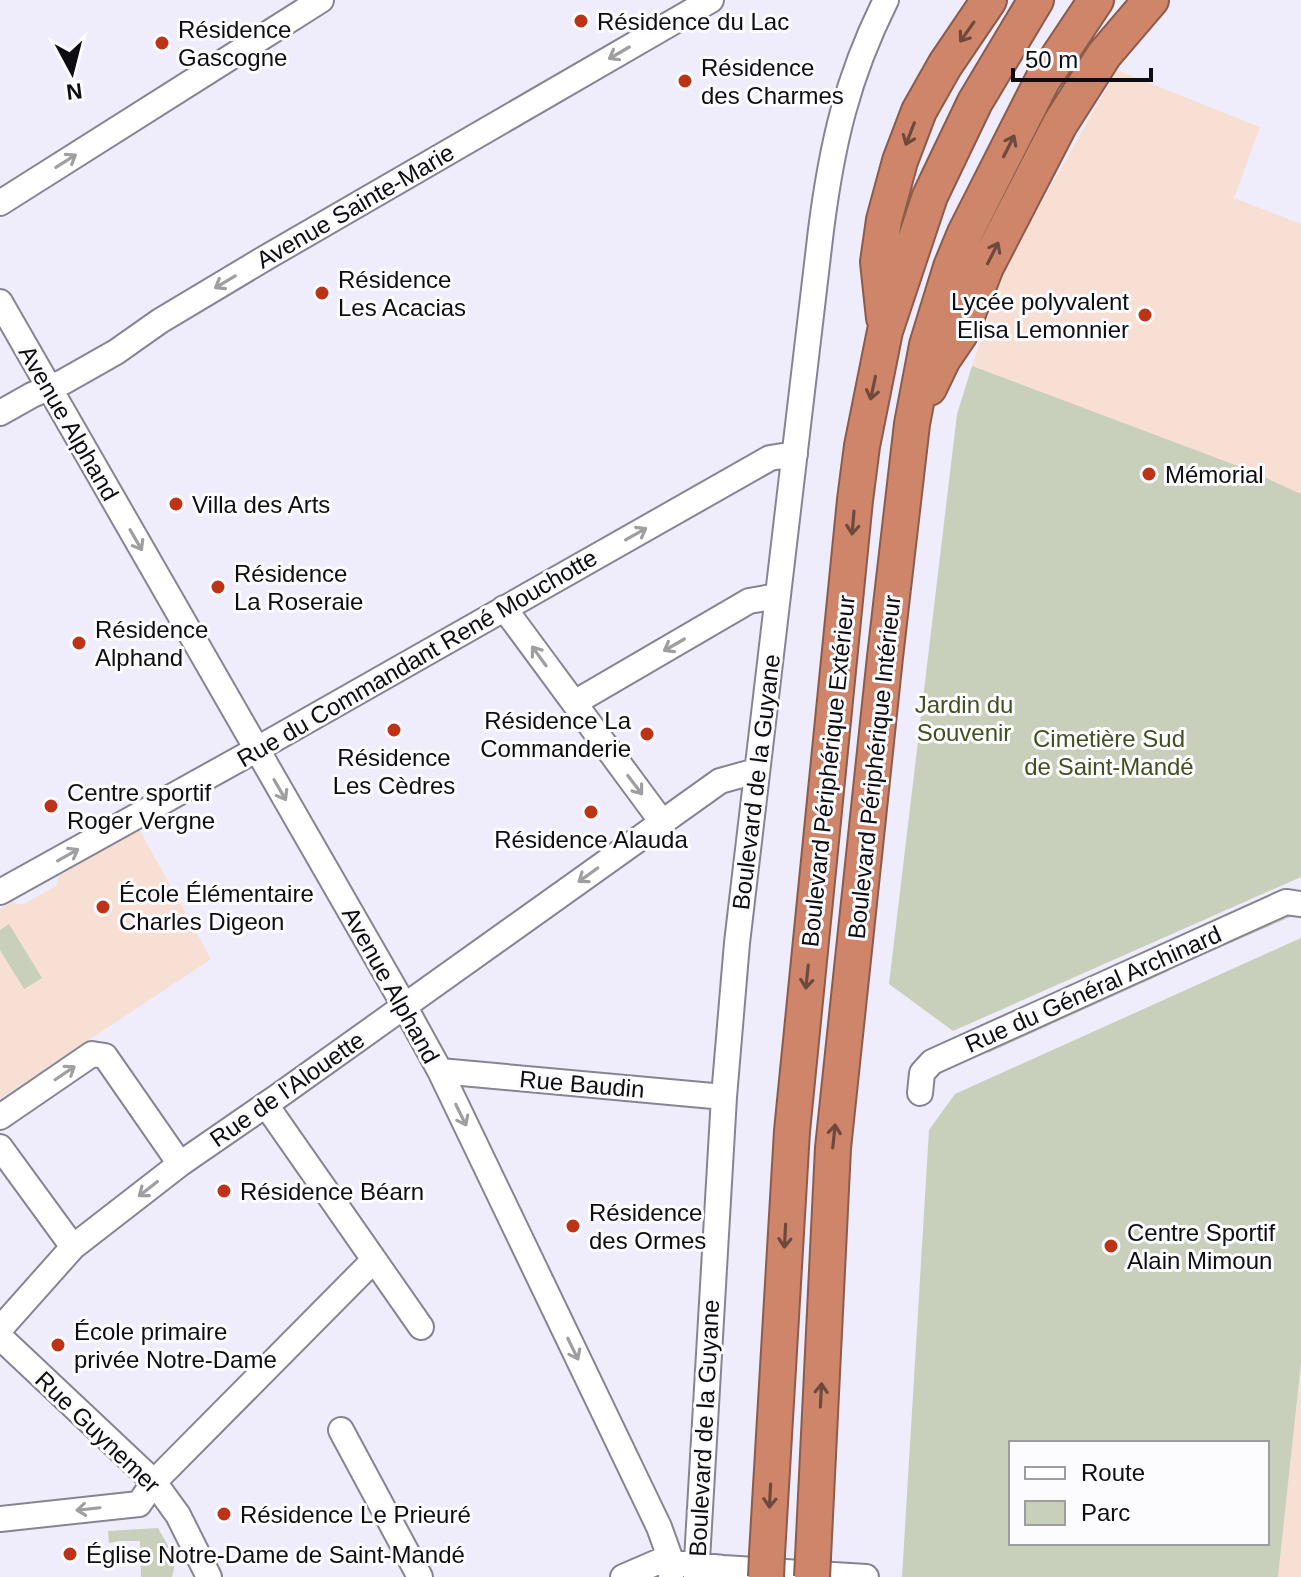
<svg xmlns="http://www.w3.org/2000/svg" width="1301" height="1577" viewBox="0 0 1301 1577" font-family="Arial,sans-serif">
  <rect width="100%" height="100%" fill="#efecfc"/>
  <path fill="#f7dfd4" d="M 1117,70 L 1260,127 L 1234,198 L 1301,224 L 1301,503 L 972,366 L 1006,265 Z
    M 139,829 L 211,959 L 0,1099 L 0,909 L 14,901 L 16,904 L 24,904 L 56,886 L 59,876 Z
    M 1301,1363 L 1301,1577 L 1278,1577 Z"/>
  <path fill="#c8d0bb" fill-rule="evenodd" d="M 972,366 L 1251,471 L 1301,494 L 1301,877 L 953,1031 L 889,984 L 957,414 Z
    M 1294,909 L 1297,914 L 1189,961 L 1186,959 Z
    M 9,924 L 42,978 L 24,989 L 0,950 L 0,930 Z
    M 1301,938 L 1301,1363 L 1278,1577 L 902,1577 L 929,1130 L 955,1094 ZM 1011,1443 L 1267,1443 L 1267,1543 L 1011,1543 Z
    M 1169,968 L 1169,971 L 988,1053 L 985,1047 Z
    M 158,1528 L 176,1560 L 172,1577 L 141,1577 L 140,1541 L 119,1541 L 109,1543 L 108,1531 Z"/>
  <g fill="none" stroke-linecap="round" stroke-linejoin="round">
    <defs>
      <path id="minor" d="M 0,203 L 321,0
        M 0,302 L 397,993 L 440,1071 L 659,1527 L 672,1563 L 671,1577
        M 0,413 L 32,395 L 63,382 L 116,352 L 160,321 L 267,257 L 711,0
        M 504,608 L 662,822
        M 574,703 L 749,601 L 778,596
        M 0,892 L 243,757 L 770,458 L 795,454
        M 440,1071 L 724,1097
        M 920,1093 L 922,1073 L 932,1062 L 1286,902 L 1301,904
        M 266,1105 L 421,1327
        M 0,1117 L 92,1054 L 105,1056 L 180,1164
        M 0,1147 L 73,1247
        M 0,1329 L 73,1247 L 180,1164 L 277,1097 L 720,781 L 756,771
        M 0,1337 L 154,1482 L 178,1515 L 209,1577
        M 341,1430 L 420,1577
        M 0,1519 L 139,1504 L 154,1482 L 374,1260
        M 623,1577 L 660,1561 L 723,1568 L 866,1577
        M 696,1577 L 724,1097 L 737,943 L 821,230 C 832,144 847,78 886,0"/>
      <path id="highway" d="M 884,318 L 878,262 L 884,220 L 900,161 L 919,111 L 945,65 L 989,0
        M 929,388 L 943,359 L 960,334 L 986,267 L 1060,124 L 1104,55 L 1151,0
        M 767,1554 L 792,1131 L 855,500 L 862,446 L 885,331 L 930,196 L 975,102 L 1036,0
        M 813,1557 L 833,1148 L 885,657 L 912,424 L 927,345 L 951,267 L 965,233 L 1042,81 L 1096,0"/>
    </defs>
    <use href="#minor" stroke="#878492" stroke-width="28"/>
    <use href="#highway" stroke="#8b5b4b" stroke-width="38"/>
    <use href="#minor" stroke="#fff" stroke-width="24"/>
    <use href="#highway" stroke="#cf856a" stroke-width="34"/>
    <defs>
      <path id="highway-bridge" d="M 766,1577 L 767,1554
        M 812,1577 L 813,1557"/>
    </defs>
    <use href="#highway-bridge" stroke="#8b5b4b" stroke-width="38" stroke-linecap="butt"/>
    <use href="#highway-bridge" stroke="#cf856a" stroke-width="34"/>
  </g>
  <defs><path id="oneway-shaft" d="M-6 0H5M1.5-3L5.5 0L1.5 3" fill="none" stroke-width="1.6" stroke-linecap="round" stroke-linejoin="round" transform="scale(2)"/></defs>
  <g stroke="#6e493e">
    <use href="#oneway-shaft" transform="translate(967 32) rotate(125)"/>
    <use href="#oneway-shaft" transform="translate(910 134) rotate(111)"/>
    <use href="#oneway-shaft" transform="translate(1009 146) rotate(-63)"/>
    <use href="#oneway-shaft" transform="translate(993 253) rotate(-63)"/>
    <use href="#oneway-shaft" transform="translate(873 388) rotate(102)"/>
    <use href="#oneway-shaft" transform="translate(853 523) rotate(95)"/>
    <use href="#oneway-shaft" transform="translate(807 977) rotate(96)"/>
    <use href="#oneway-shaft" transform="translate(834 1136) rotate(-84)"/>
    <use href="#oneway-shaft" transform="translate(785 1236) rotate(93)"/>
    <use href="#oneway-shaft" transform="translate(821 1395) rotate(-87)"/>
    <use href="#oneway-shaft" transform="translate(770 1496) rotate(93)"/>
  </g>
  <g stroke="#9f9ea0">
    <use href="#oneway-shaft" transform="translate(619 53) rotate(150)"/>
    <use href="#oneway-shaft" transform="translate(66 161) rotate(-32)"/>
    <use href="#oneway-shaft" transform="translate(225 282) rotate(149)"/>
    <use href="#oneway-shaft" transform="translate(636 534) rotate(-29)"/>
    <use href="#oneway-shaft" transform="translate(136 540) rotate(60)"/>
    <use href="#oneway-shaft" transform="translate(674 645) rotate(150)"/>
    <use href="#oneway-shaft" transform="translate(539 656) rotate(-126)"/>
    <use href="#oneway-shaft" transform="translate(635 785) rotate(53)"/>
    <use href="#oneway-shaft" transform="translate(280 790) rotate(60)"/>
    <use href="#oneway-shaft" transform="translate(68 855) rotate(-29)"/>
    <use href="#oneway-shaft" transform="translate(588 875) rotate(144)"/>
    <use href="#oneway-shaft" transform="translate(65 1073) rotate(-34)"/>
    <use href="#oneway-shaft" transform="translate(461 1115) rotate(64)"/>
    <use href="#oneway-shaft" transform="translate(148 1189) rotate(142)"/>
    <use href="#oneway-shaft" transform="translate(573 1349) rotate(64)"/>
    <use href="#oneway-shaft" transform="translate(88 1509) rotate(174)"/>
  </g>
  <g fill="#be3316" stroke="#fcfcff" stroke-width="3">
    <circle cx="581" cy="21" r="8"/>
    <circle cx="162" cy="43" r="8"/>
    <circle cx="685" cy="81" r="8"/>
    <circle cx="322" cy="293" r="8"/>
    <circle cx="1145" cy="315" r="8"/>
    <circle cx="1149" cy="474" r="8"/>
    <circle cx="176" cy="504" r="8"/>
    <circle cx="218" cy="587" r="8"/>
    <circle cx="79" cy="643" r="8"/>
    <circle cx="394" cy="730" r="8"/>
    <circle cx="647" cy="734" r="8"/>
    <circle cx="51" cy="806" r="8"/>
    <circle cx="591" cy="812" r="8"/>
    <circle cx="103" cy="907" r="8"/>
    <circle cx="224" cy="1191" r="8"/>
    <circle cx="573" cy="1226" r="8"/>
    <circle cx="1111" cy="1246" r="8"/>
    <circle cx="58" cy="1345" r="8"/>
    <circle cx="224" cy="1514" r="8"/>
    <circle cx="70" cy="1554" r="8"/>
  </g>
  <g text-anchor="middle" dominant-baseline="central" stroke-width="6" stroke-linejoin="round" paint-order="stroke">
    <g font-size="24" fill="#0e0d12" stroke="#fcfcff" text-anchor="start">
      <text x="597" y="21">Résidence du Lac</text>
      <text x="178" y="29">Résidence<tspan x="178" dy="28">Gascogne</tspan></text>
      <text x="701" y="67">Résidence<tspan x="701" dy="28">des Charmes</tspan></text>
      <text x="338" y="279">Résidence<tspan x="338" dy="28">Les Acacias</tspan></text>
      <text x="1129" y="301" text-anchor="end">Lycée polyvalent<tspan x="1129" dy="28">Elisa Lemonnier</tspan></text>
      <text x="1165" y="474">Mémorial</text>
      <text x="192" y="504">Villa des Arts</text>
      <text x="234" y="573">Résidence<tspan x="234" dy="28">La Roseraie</tspan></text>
      <text x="95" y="629">Résidence<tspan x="95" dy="28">Alphand</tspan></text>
      <text x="631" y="720" text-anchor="end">Résidence La<tspan x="631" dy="28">Commanderie</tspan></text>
      <text x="394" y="757" text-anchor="middle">Résidence<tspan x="394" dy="28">Les Cèdres</tspan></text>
      <text x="67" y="792">Centre sportif<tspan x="67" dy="28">Roger Vergne</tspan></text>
      <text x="591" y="839" text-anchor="middle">Résidence Alauda</text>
      <text x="119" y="893">École Élémentaire<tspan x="119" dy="28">Charles Digeon</tspan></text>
      <text x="240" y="1191">Résidence Béarn</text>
      <text x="589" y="1212">Résidence<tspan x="589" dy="28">des Ormes</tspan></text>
      <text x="1127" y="1232">Centre Sportif<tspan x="1127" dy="28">Alain Mimoun</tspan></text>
      <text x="74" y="1331">École primaire<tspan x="74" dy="28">privée Notre-Dame</tspan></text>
      <text x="240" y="1514">Résidence Le Prieuré</text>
      <text x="86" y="1554">Église Notre-Dame de Saint-Mandé</text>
    </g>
    <g font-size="24" fill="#0e0d12" stroke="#fcfcff">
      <text transform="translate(355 206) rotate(-30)">Avenue Sainte-Marie</text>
      <text transform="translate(69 423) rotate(60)">Avenue Alphand</text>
      <text transform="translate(417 658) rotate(-30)">Rue du Commandant René Mouchotte</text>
      <text transform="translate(874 767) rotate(-84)">Boulevard Périphérique Intérieur</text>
      <text transform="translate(828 771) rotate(-84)">Boulevard Périphérique Extérieur</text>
      <text transform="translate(756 782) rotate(-83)">Boulevard de la Guyane</text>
      <text transform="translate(391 985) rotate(61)">Avenue Alphand</text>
      <text transform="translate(1093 989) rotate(-24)">Rue du Général Archinard</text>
      <text transform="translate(582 1084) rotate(5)">Rue Baudin</text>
      <text transform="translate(287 1089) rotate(-35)">Rue de l'Alouette</text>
      <text transform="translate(704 1428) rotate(-87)">Boulevard de la Guyane</text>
      <text transform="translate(98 1432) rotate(44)">Rue Guynemer</text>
    </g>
    <g font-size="24" fill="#3f501e" stroke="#fcfcff">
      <text x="964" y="704">Jardin du<tspan x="964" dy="28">Souvenir</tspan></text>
      <text x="1109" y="738">Cimetière Sud<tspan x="1109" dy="28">de Saint-Mandé</tspan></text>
    </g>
  </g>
  <rect x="1009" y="1441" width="260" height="104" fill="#fcfcff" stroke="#9d9ca0" stroke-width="2"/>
  <rect x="1025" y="1467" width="40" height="12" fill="#ffffff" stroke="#9d9ca0" stroke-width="2"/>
  <text x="1081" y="1481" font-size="24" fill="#0e0d12">Route</text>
  <rect x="1025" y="1501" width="40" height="24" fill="#c8d0bb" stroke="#9d9ca0" stroke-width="2"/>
  <text x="1081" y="1521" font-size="24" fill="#0e0d12">Parc</text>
  <g transform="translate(72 72) rotate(173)" stroke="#fcfcff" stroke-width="6" paint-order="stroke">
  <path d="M0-6L14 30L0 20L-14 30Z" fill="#0e0d12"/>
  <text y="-12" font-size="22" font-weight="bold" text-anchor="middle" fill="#0e0d12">N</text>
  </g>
  <path d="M1013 68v12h138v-12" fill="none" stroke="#0e0d12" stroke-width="4"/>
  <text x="1025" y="68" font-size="24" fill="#0e0d12" stroke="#fcfcff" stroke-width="6" paint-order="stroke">50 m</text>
</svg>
